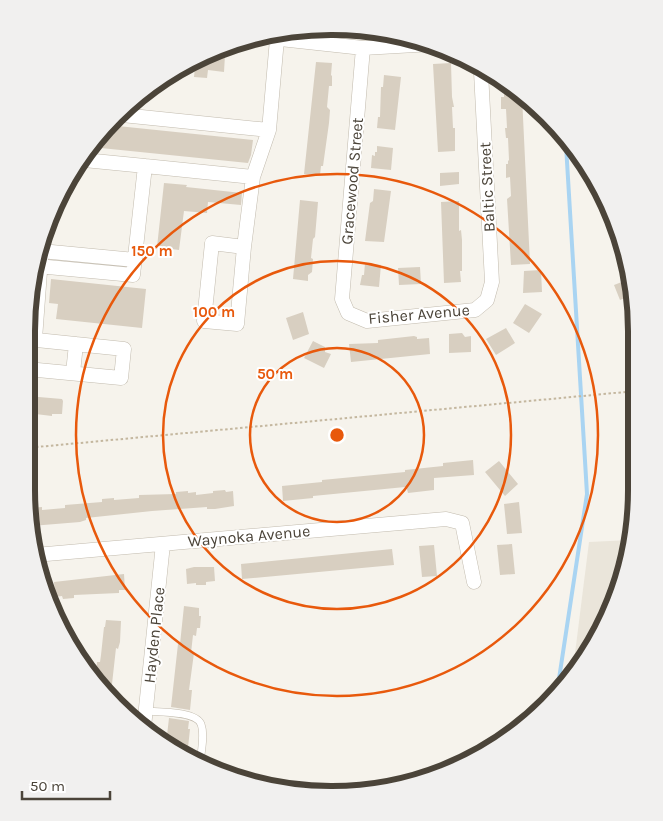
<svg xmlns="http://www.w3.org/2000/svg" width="663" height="821" viewBox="0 0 663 821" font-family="Karla,sans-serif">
  <rect width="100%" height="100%" fill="#f6f3ec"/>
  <path fill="#eae5da" d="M 631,540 L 626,568 L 572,677 L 589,542 Z"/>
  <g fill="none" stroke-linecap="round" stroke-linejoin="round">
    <path stroke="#a9d4f2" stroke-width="4" d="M 557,692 L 587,494 L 566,145"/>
  </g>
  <path fill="#d8cfc1" d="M 212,54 L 225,55 L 224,72 L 208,70 L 207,78 L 194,77 L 195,67 L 185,66 L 196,58 Z
    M 316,62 L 332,63 L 331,75 L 332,76 L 332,86 L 329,86 L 327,107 L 330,110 L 329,123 L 323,166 L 321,166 L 320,175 L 304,174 Z
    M 451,63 L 452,97 L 454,107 L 452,107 L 453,128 L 455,128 L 455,151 L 438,152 L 433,64 Z
    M 384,75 L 401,77 L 395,130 L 377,128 L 378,117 L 380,117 L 381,87 L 383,87 Z
    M 506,86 L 522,96 L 530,264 L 511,265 L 507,199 L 511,196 L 510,177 L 506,178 L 506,164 L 508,164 L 508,161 L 509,160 L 508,138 L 506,138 L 505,128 L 507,128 L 506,109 L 501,109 L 501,97 L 504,97 L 504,92 L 506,92 Z
    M 108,125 L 253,140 L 251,155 L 248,163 L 91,147 L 102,130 Z
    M 377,146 L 393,148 L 391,170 L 371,168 L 372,155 L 375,156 L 375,152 L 377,152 Z
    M 459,172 L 459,184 L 440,186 L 440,173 Z
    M 164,183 L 187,185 L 186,187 L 242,193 L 241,205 L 208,202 L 207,213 L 184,211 L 179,250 L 157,247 Z
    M 374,189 L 391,191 L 384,242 L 365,241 L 370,203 L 373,201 Z
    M 300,200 L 318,202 L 315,237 L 313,239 L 311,258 L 313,259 L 312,272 L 308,275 L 308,281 L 293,279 Z
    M 459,201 L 459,231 L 461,230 L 462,240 L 462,271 L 460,271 L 461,282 L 444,283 L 441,202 Z
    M 365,263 L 381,265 L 379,287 L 360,285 L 362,275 L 364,275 Z
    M 420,267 L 421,284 L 399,285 L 398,268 Z
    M 541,270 L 542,292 L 523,293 L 524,271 Z
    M 51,279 L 146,289 L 142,328 L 56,319 L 58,304 L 49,303 Z
    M 627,280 L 632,295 L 620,300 L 614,285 Z
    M 525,304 L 542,314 L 529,333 L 513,323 Z
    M 303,312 L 309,334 L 293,340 L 286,318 Z
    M 506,328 L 515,343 L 496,355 L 486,339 Z
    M 462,333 L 465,337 L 471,336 L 471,352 L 449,353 L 449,334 Z
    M 414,336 L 417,337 L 417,339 L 429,338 L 430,354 L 351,362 L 349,344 L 378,343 L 378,340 Z
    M 313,341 L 325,347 L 325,352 L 331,354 L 324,368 L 304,358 Z
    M 27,396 L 62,399 L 63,401 L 62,414 L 52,414 L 52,416 L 27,413 Z
    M 473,460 L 474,475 L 434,478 L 434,490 L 408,493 L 407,489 L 405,489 L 405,487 L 313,496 L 313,498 L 283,501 L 282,486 L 322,482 L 322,480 L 405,472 L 405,470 L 443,466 L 443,463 Z
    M 499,461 L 518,484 L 505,496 L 485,472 Z
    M 225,490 L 226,492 L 233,491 L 234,506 L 215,509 L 207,509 L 207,507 L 152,511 L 86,518 L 86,520 L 80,522 L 31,526 L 30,508 L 42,507 L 42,510 L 65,508 L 65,505 L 102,502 L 102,499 L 114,498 L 114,500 L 139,498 L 139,495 L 176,494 L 176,492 L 188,491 L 188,493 L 196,492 L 196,495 L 213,493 L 213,491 Z
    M 519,502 L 522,533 L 507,534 L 504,504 Z
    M 512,544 L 515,574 L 500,575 L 497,545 Z
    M 434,545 L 437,576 L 422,577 L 419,546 Z
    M 392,549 L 394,565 L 242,579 L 241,564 Z
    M 194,567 L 214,567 L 215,581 L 206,582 L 206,585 L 196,585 L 196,583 L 187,584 L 186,569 Z
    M 124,574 L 125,590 L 119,590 L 119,593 L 74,595 L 74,598 L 63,599 L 62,596 L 55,597 L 54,582 Z
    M 184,606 L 199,608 L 199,616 L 201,616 L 200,628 L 197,628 L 196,636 L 193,635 L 191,653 L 194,653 L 189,690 L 192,690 L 190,710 L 171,707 L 178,644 L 180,644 Z
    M 106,620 L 121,621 L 120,642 L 118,649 L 116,648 L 112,684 L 109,684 L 108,695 L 98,682 L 98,674 L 96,674 L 97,662 L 100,662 L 101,655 L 104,627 L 105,627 Z
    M 169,718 L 189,721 L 188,729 L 190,729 L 187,757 L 179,754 L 166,744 Z"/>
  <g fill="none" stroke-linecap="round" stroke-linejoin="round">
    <defs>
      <path id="lane" d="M 309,42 L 310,27
        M 146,711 C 159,712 196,711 201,724 C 205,735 201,752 200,763"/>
      <path id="street" d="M 271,38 L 363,48 L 433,44
        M 363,48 L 342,299 L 348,313 L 367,321 L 475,310 L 487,300 L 492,282 L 481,72
        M 122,115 L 269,130 L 253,177 L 244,247 L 237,324 L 204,321 L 212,243 L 244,247
        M 269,130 L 277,39
        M 145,166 L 253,177
        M 41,251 L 135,260
        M 37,266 L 133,275 L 145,166 L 84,160
        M 35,339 L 41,258
        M 27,369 L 121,378 L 124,349 L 27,339
        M 73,373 L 76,344
        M 35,555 L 446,519 L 462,523 L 474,582
        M 144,727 L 163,544"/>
    </defs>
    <use href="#lane" stroke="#c2bbae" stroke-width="8"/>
    <use href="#street" stroke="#c2bbae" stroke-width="15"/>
    <path stroke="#c4b79f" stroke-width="2" stroke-dasharray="2.5 2.5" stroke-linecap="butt" d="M 26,448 L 636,391"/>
    <use href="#lane" stroke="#fff" stroke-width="7"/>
    <use href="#street" stroke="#fff" stroke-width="14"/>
  </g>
  <g fill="none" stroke="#e8590c" stroke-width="2.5">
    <circle cx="337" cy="435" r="87"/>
    <circle cx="337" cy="435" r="174"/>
    <circle cx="337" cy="435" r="261"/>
  </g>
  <g text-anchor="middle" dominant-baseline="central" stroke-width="4" stroke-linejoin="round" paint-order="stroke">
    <g font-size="16" fill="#4b4439" stroke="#fff">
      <text transform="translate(352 181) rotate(-85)">Gracewood Street</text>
      <text transform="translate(487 187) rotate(-93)">Baltic Street</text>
      <text transform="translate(419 314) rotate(-5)">Fisher Avenue</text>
      <text transform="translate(249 536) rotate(-5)">Waynoka Avenue</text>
      <text transform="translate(154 635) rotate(-84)">Hayden Place</text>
    </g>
  </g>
  <path d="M0 0H663V821H0ZM331 35H332A296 296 0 0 1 628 331V490A296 296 0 0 1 332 786H331A296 296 0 0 1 35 490V331A296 296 0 0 1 331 35Z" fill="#f1f0ef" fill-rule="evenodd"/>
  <path fill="none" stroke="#4b4439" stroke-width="6" d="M331 35H332A296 296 0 0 1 628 331V490A296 296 0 0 1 332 786H331A296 296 0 0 1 35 490V331A296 296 0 0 1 331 35Z"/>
  <circle cx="337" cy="435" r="8" fill="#e8590c" stroke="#fff" stroke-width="2.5"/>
  <g font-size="15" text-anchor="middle" font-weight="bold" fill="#e8590c" stroke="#fff" stroke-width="4" stroke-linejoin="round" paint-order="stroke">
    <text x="152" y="256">150 m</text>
    <text x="214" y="317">100 m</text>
    <text x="275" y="379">50 m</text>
  </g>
  <path d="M22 791v8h88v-8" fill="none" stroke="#4b4439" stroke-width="2.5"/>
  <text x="30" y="791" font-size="15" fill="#4b4439" stroke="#ffffff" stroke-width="4" paint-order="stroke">50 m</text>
</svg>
